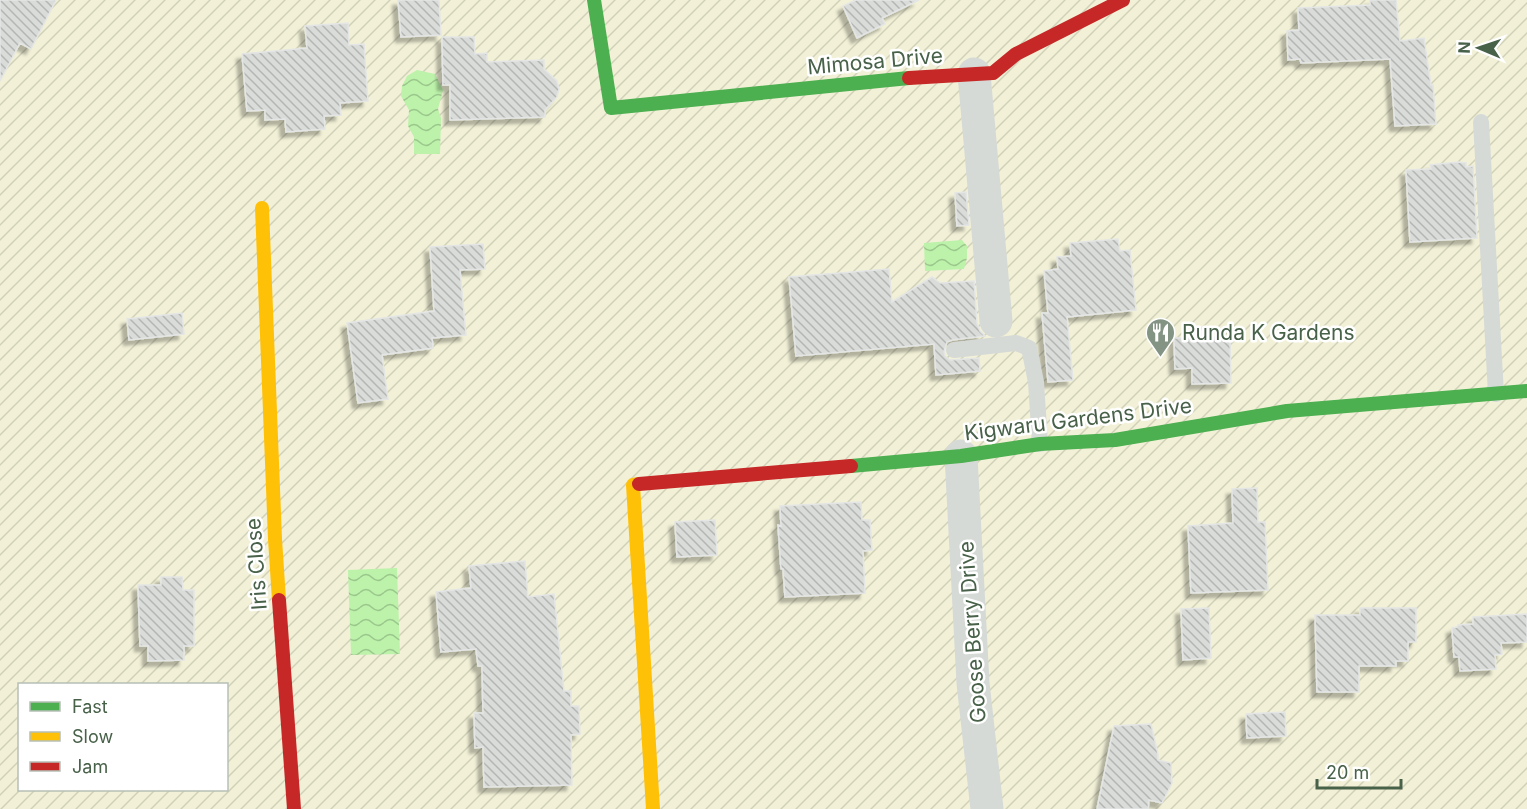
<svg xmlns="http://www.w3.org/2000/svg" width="1527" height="809" viewBox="0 0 1527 809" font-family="Inter,sans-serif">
  <defs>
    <pattern id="garden-furrows" width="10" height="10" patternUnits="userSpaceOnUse" patternTransform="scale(1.5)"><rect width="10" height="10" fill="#f2f1d7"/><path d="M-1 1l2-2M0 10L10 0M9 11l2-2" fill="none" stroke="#d1d1ba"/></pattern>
    <pattern id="water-waves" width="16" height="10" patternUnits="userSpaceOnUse" patternTransform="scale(1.5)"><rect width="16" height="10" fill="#bcf2aa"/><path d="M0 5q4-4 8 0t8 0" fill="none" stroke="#9bc78c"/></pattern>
    <pattern id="building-back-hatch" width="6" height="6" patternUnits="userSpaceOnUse" patternTransform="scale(1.5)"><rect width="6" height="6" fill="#dadcda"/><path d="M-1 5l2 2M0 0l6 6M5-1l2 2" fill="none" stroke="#b3b6b3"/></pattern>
    <filter id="shadow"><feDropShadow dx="-5.5" dy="5.5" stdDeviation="1.5" flood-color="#0004"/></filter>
  </defs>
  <rect width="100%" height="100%" fill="#f3f3f3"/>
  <path fill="url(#garden-furrows)" fill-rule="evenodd" d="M 0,0 L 1527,0 L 1527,809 L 0,809 ZM 20,684 L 226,684 L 226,790 L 20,790 Z"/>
  <path fill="url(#water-waves)" d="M 417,70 L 435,74 L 443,90 L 438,109 L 441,118 L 440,154 L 414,154 L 414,137 L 408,126 L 409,110 L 401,96 L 402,86 L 407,76 Z
    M 962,240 L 967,246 L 967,258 L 964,269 L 925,271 L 924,243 Z
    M 397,568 L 400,654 L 351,655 L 348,570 Z"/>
  <path fill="url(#building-back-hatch)" stroke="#e4e6e5" stroke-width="1.5" filter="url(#shadow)" d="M 0,0 L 56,0 L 31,49 L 20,43 L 0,81 Z
    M 398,0 L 439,0 L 441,35 L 401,37 Z
    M 856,0 L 919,0 L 882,18 L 885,24 L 857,38 L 843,6 Z
    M 1370,0 L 1396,0 L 1400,41 L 1424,38 L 1431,85 L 1433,85 L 1436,124 L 1395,126 L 1390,59 L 1301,63 L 1300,59 L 1288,60 L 1287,31 L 1299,30 L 1298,8 L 1370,5 Z
    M 348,23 L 349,45 L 364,44 L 368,101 L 340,103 L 341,115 L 324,116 L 325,129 L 286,132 L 285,119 L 265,120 L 265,110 L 247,111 L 242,54 L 307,48 L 305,26 Z
    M 442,37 L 474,37 L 475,54 L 487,53 L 487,62 L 544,60 L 544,69 L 557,81 L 559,89 L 557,97 L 545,110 L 545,117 L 450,120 L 450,85 L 443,85 Z
    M 1458,162 L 1466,163 L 1466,167 L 1473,166 L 1477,238 L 1410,242 L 1406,170 L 1431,169 L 1430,165 Z
    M 966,192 L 969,225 L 957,226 L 955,193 Z
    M 1118,239 L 1120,251 L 1130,250 L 1136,310 L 1067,317 L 1073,380 L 1048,382 L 1042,313 L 1048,313 L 1044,271 L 1058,269 L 1057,257 L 1071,256 L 1070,243 Z
    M 483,244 L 485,269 L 460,270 L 466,335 L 432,338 L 433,348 L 382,355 L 388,399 L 358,403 L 347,323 L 434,311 L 430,247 Z
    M 889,269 L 892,302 L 932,277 L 940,283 L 974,281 L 977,323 L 980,331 L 985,336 L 952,340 L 947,342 L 944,351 L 945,356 L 950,360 L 979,358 L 980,371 L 936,375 L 934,344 L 796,356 L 789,277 Z
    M 182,313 L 184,334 L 129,340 L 127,319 Z
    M 1230,337 L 1231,383 L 1192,384 L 1192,368 L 1175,369 L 1174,338 Z
    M 1257,488 L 1258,522 L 1265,522 L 1268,590 L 1191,593 L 1188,526 L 1233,523 L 1232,489 Z
    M 861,502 L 862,520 L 870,520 L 872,550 L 863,551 L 865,593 L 785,597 L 783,569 L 781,569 L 778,525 L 781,526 L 780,506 Z
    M 715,520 L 717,555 L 677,557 L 675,522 Z
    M 525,561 L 528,597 L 554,594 L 564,691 L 571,691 L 571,706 L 579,706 L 580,734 L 571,735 L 572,785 L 484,787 L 483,747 L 475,748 L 474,713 L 483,713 L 482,666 L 478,666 L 476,649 L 441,652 L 436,592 L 471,588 L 469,566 Z
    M 161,577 L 182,577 L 183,590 L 194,590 L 194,646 L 184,646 L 184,660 L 148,661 L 148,646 L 140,646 L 138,585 L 161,585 Z
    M 1209,608 L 1211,658 L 1183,660 L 1181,609 Z
    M 1360,608 L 1416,608 L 1416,642 L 1408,642 L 1408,661 L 1396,661 L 1396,666 L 1359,666 L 1359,692 L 1317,692 L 1315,615 L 1360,615 Z
    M 1527,614 L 1527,642 L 1501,643 L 1502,654 L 1495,655 L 1496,669 L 1460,671 L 1459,657 L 1454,657 L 1452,628 L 1457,627 L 1458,625 L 1473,624 L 1473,617 Z
    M 1285,712 L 1286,736 L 1247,738 L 1246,714 Z
    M 1151,724 L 1158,754 L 1158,760 L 1171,763 L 1172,783 L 1162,803 L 1149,800 L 1148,809 L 1097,809 L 1114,726 Z"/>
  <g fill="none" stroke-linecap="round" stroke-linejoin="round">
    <path stroke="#d6dad6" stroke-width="16" d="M 1481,122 L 1496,394
      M 954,350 L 1016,343 L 1029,348 L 1036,382 L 1040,444"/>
    <path stroke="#d6dad6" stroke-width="33" d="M 974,74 L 996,321
      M 961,456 L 973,683 L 987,809"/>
    <path stroke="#4caf50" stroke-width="14" d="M 594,0 L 611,108 L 909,78
      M 851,466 L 961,456 L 1040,444 L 1115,440 L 1287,411 L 1527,391"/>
    <path stroke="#ffc107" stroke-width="14" d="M 262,208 L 275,539 L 279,600
      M 639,484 L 633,485 L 653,809"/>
    <path stroke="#c62828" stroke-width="14" d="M 909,78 L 993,73 L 1016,54 L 1123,0
      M 639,484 L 851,466
      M 279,600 L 294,809"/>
  </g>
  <defs>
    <symbol id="restaurant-pin" viewBox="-11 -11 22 30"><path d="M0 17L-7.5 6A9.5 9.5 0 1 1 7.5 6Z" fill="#849484" stroke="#fff"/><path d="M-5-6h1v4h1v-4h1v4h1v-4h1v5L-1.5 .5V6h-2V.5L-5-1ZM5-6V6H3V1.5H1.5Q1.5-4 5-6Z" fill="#fff"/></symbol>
  </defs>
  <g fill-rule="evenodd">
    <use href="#restaurant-pin" x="1144" y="316" width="33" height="45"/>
  </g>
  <g text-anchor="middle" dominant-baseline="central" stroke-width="5" stroke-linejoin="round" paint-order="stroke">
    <g font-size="21" fill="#486149" stroke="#fff">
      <text transform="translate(875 61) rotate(-5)">Mimosa Drive</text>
      <text transform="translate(1078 419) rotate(-7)">Kigwaru Gardens Drive</text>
      <text transform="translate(256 564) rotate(-94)">Iris Close</text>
      <text transform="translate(972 632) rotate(-94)">Goose Berry Drive</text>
    </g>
    <g font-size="21" fill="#486149" stroke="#fff" text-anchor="start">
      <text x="1182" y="332">Runda K Gardens</text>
    </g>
  </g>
  <rect x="18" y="683" width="210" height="108" fill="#ffffff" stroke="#b6c0b6" stroke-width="1.5"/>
  <rect x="30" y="702" width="30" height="9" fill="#4caf50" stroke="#b6c0b6" stroke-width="1.5"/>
  <text x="72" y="713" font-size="18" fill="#486149">Fast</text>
  <rect x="30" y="732" width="30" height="9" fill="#ffc107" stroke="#b6c0b6" stroke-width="1.5"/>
  <text x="72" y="743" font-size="18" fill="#486149">Slow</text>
  <rect x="30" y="762" width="30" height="9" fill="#c62828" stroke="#b6c0b6" stroke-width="1.5"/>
  <text x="72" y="773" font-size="18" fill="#486149">Jam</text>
  <g transform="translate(1479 48) rotate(272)" stroke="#ffffff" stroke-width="4.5" paint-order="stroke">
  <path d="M0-4.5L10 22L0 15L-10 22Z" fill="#486149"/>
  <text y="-9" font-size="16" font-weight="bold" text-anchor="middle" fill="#486149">N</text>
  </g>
  <path d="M1317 779v9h84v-9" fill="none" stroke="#486149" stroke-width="3"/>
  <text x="1326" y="779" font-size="18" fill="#486149" stroke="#ffffff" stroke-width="4.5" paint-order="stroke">20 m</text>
</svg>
